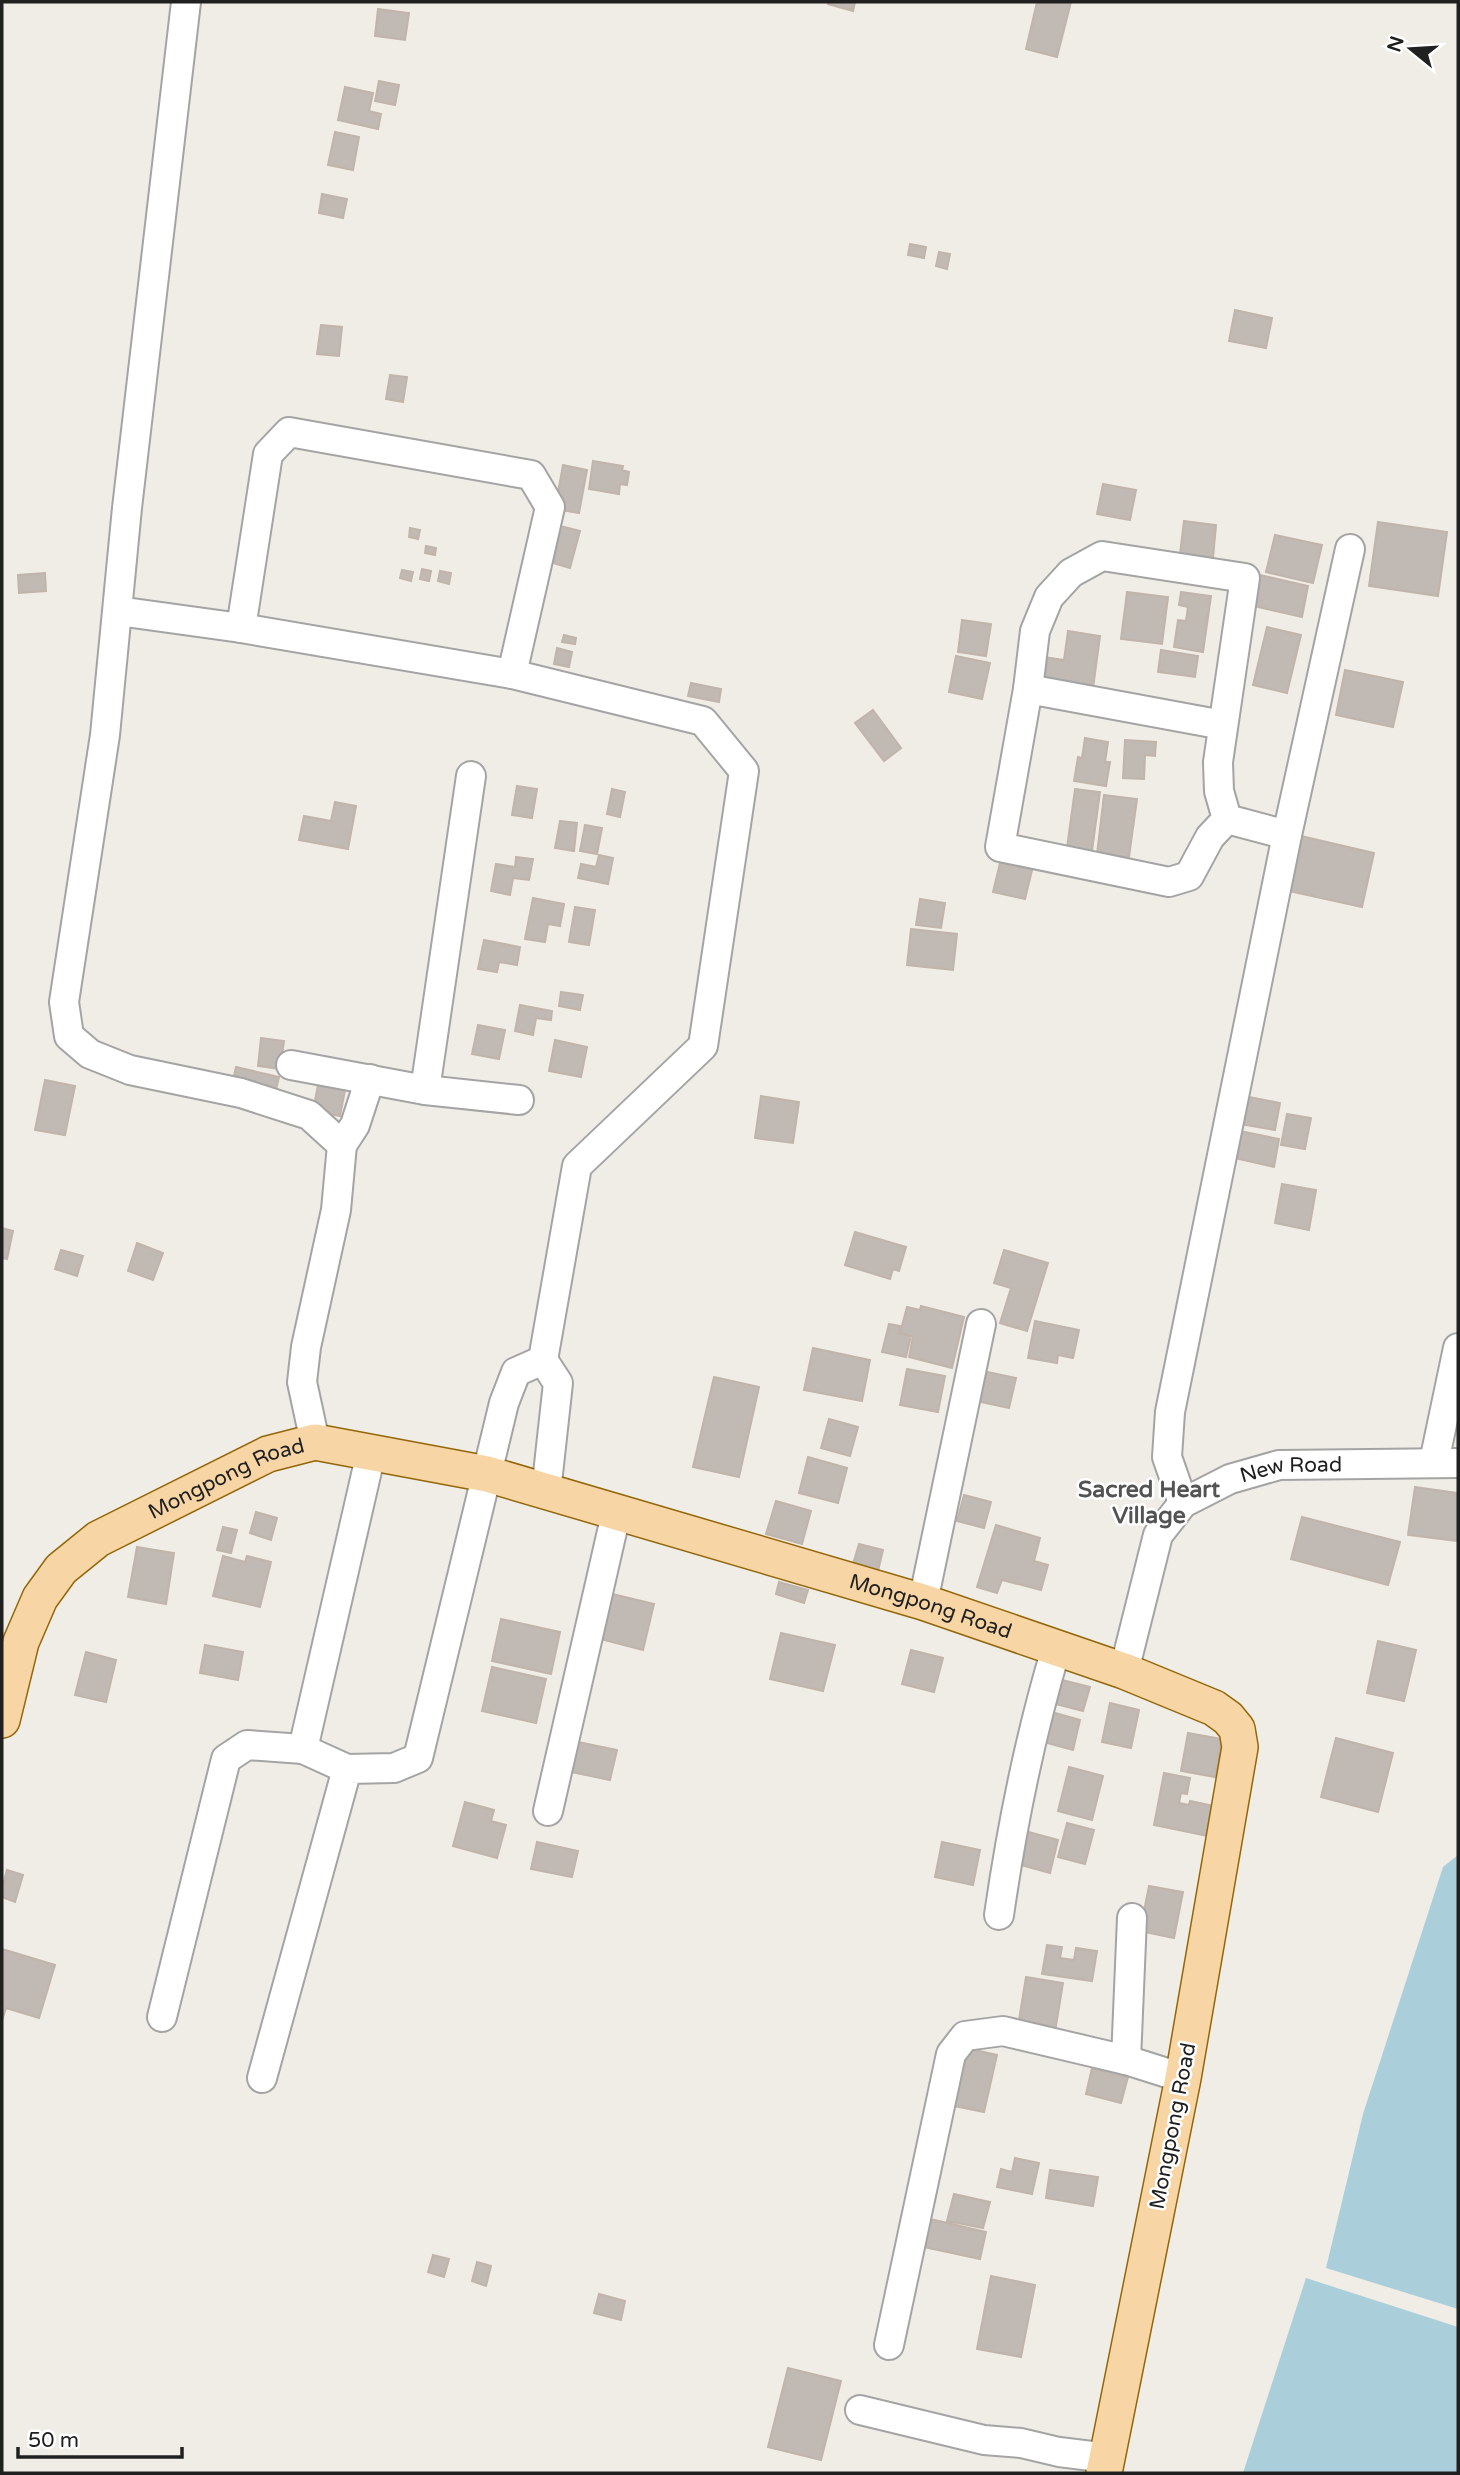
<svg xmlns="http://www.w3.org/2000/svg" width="1460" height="2475" viewBox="0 0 1460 2475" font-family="'Varela Round',sans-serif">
  <rect width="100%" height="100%" fill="#f0ede7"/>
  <path fill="#aacfdb" d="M 1458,1855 L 1458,2309 L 1326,2268 L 1363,2114 L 1443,1867 Z
    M 1306,2278 L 1458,2327 L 1458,2473 L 1243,2473 Z"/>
  <path fill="#c0b9b4" stroke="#c1b4aa" stroke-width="2" d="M 829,2 L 855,2 L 853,11 L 828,4 Z
    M 1037,2 L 1071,2 L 1057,57 L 1026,49 Z
    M 378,9 L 409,13 L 405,40 L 375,36 Z
    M 379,81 L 399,85 L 395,105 L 375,101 Z
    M 345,87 L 373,93 L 369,111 L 381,114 L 378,129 L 338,120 Z
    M 335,132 L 359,137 L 353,170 L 328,165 Z
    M 322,194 L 347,199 L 343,218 L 319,213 Z
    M 910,244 L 926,247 L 924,258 L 908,255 Z
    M 939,252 L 950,254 L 947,269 L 936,266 Z
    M 1235,310 L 1272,318 L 1266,348 L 1229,341 Z
    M 321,325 L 342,327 L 339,356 L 317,354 Z
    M 390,375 L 407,377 L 403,402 L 386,399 Z
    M 593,461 L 623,466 L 622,470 L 629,472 L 627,485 L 620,484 L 619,494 L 589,489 Z
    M 563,465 L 587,470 L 579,513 L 555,509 Z
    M 1103,484 L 1136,490 L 1130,520 L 1097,514 Z
    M 1184,521 L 1216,525 L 1213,558 L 1180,554 Z
    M 1378,522 L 1447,532 L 1438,596 L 1369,586 Z
    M 552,524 L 580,531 L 570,568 L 543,560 Z
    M 410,528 L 420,530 L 418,539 L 409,537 Z
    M 1275,535 L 1322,545 L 1313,583 L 1266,572 Z
    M 426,546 L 436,548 L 435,555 L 425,553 Z
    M 422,569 L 431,571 L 429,581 L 420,579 Z
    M 402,570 L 413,572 L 411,581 L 400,578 Z
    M 440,571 L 451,573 L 449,584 L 438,581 Z
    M 45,573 L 46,591 L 19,593 L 18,575 Z
    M 1260,575 L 1308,586 L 1302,617 L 1254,606 Z
    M 1127,592 L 1168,597 L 1162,644 L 1121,639 Z
    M 1181,592 L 1211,596 L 1203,652 L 1174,647 L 1178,620 L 1186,621 L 1188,607 L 1179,605 Z
    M 962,620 L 991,624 L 986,656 L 958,652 Z
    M 1267,627 L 1301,635 L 1287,693 L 1253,685 Z
    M 1068,631 L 1100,636 L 1092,696 L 1031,687 L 1036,656 L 1064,660 Z
    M 564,635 L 576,638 L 575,644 L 562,642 Z
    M 557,648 L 572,652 L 569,667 L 554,664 Z
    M 1161,650 L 1198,656 L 1195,677 L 1158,672 Z
    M 956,656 L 990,663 L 982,699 L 949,692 Z
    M 1345,670 L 1403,682 L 1393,727 L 1336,715 Z
    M 691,683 L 721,689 L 719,702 L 688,696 Z
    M 873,710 L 901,748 L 884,761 L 855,723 Z
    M 1085,738 L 1108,742 L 1105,762 L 1110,762 L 1106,786 L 1074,781 L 1078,757 L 1082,758 Z
    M 1125,740 L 1156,742 L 1155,756 L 1145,755 L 1144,779 L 1123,778 Z
    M 517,786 L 537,789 L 532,818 L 512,815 Z
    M 612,789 L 625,792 L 620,817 L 607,814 Z
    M 1075,789 L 1100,792 L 1092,851 L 1067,848 Z
    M 1104,795 L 1137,799 L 1129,857 L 1097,854 Z
    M 335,802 L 356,806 L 348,849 L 299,840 L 304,816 L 331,821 Z
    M 560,821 L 577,823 L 574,851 L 555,848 Z
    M 585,825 L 602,828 L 597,854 L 580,851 Z
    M 1301,836 L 1374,853 L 1362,907 L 1289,891 Z
    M 599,855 L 613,858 L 608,884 L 578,878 L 581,864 L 596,867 Z
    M 516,857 L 533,859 L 529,880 L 513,878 L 510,895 L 491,891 L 496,864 L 515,867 Z
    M 1001,859 L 1033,866 L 1025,899 L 993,892 Z
    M 533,898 L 564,904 L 560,926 L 548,924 L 545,942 L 525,939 Z
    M 920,899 L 945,903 L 941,928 L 916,925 Z
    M 575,907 L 595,910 L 589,945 L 569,942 Z
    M 911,929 L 957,934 L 953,970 L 907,965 Z
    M 484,940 L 520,947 L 517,965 L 499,962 L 497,972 L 478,969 Z
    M 561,992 L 583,995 L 580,1010 L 559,1006 Z
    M 520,1005 L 552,1011 L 551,1020 L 536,1018 L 533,1035 L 515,1031 Z
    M 478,1025 L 505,1030 L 499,1059 L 472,1054 Z
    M 261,1038 L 284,1041 L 280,1069 L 258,1066 Z
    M 555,1040 L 587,1047 L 581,1077 L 549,1071 Z
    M 236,1067 L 279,1077 L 275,1094 L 232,1084 Z
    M 45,1080 L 75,1086 L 65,1135 L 35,1130 Z
    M 318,1085 L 345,1090 L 340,1116 L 313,1111 Z
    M 1239,1095 L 1280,1103 L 1275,1130 L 1234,1123 Z
    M 761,1096 L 799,1102 L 793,1143 L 755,1138 Z
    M 1287,1114 L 1311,1118 L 1305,1149 L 1281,1145 Z
    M 1235,1130 L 1279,1139 L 1274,1167 L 1230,1157 Z
    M 1282,1184 L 1316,1190 L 1309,1230 L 1275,1223 Z
    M 2,1228 L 13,1231 L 7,1259 L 2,1258 Z
    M 855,1232 L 906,1247 L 899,1271 L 893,1269 L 890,1279 L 845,1265 Z
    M 137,1243 L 163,1253 L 153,1280 L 128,1271 Z
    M 61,1250 L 83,1256 L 77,1276 L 55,1269 Z
    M 1004,1250 L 1048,1263 L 1027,1331 L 1000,1323 L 1011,1288 L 994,1283 Z
    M 921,1306 L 964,1317 L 952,1368 L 909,1357 L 913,1337 L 900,1333 L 907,1307 L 920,1310 Z
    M 1035,1321 L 1079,1330 L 1073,1358 L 1058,1355 L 1057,1363 L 1028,1358 Z
    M 889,1324 L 900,1326 L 898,1333 L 911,1336 L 906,1357 L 882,1352 Z
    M 813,1348 L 870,1360 L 862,1401 L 804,1390 Z
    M 907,1369 L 945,1376 L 938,1412 L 900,1405 Z
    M 978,1370 L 1016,1378 L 1009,1408 L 972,1400 Z
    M 714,1377 L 759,1387 L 739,1477 L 693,1467 Z
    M 829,1419 L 858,1427 L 850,1456 L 821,1448 Z
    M 808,1457 L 847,1468 L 838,1503 L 799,1493 Z
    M 1415,1487 L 1458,1493 L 1458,1541 L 1408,1535 Z
    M 964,1495 L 991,1502 L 984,1528 L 957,1521 Z
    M 776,1501 L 811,1511 L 802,1544 L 766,1534 Z
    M 256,1512 L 277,1518 L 271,1540 L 250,1533 Z
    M 1302,1517 L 1400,1542 L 1388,1585 L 1291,1559 Z
    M 996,1525 L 1040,1538 L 1034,1561 L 1048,1565 L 1041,1590 L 1002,1580 L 997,1593 L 977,1587 Z
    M 223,1527 L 237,1530 L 231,1553 L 217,1550 Z
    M 859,1544 L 883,1550 L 878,1571 L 853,1564 Z
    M 137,1547 L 174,1553 L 166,1604 L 128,1597 Z
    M 223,1556 L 245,1562 L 247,1556 L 271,1562 L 260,1607 L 213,1596 Z
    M 779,1582 L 808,1590 L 804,1603 L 776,1594 Z
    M 600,1591 L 654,1604 L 643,1650 L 589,1636 Z
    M 501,1619 L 560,1632 L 551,1674 L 492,1661 Z
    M 781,1633 L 835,1645 L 823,1691 L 770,1679 Z
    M 1378,1641 L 1416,1650 L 1404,1701 L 1367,1693 Z
    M 205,1645 L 243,1652 L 238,1680 L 200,1673 Z
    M 911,1650 L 943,1658 L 934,1692 L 902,1684 Z
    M 86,1652 L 116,1660 L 106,1702 L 75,1695 Z
    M 492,1667 L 546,1679 L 536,1723 L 482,1711 Z
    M 1058,1679 L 1090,1687 L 1083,1711 L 1052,1703 Z
    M 1110,1703 L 1139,1710 L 1131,1748 L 1102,1742 Z
    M 1048,1711 L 1080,1720 L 1073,1750 L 1040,1741 Z
    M 1188,1733 L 1222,1739 L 1215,1777 L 1181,1771 Z
    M 1336,1738 L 1393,1753 L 1378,1812 L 1321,1797 Z
    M 578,1742 L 617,1750 L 610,1780 L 571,1772 Z
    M 1069,1767 L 1103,1776 L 1092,1820 L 1058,1811 Z
    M 1164,1773 L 1190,1778 L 1187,1794 L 1181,1793 L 1179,1803 L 1189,1805 L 1190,1801 L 1214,1806 L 1208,1836 L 1154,1825 Z
    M 465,1802 L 494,1810 L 491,1821 L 506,1825 L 497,1858 L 453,1846 Z
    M 1067,1823 L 1094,1830 L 1085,1864 L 1058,1857 Z
    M 1025,1831 L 1058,1840 L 1050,1873 L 1017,1864 Z
    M 537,1842 L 578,1851 L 572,1877 L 531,1869 Z
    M 942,1842 L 980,1850 L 973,1885 L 935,1877 Z
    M 7,1870 L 23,1875 L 15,1902 L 2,1897 L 2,1888 Z
    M 1149,1886 L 1183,1892 L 1174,1938 L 1140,1931 Z
    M 1047,1945 L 1062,1947 L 1060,1958 L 1074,1960 L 1076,1948 L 1097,1951 L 1092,1981 L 1042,1974 Z
    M 2,1949 L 55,1965 L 39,2018 L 6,2008 L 2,2021 Z
    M 1026,1977 L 1063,1983 L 1054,2038 L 1017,2032 Z
    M 962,2047 L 997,2055 L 984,2112 L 949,2105 Z
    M 1092,2068 L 1128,2077 L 1121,2103 L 1086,2094 Z
    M 1015,2158 L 1039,2163 L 1032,2194 L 997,2187 L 1001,2169 L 1012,2172 Z
    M 1050,2170 L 1098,2177 L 1093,2206 L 1046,2198 Z
    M 954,2194 L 990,2202 L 983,2228 L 947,2221 Z
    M 926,2218 L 986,2232 L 980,2259 L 919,2246 Z
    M 433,2255 L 449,2259 L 444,2277 L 428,2272 Z
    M 477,2262 L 491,2266 L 486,2286 L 472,2281 Z
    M 991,2276 L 1035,2285 L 1021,2357 L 977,2349 Z
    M 599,2294 L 625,2301 L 621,2320 L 594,2313 Z
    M 788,2368 L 841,2381 L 821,2460 L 768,2447 Z"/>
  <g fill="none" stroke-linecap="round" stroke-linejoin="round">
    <defs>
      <g id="minor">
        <path d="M 186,2 L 127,508 L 105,735 L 64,1002 L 69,1036 L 90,1054 L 130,1070 L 241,1093 L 309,1115 L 342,1145 L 336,1210 L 306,1347 L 302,1382 L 315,1442"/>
        <path d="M 118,611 L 241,628 L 512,674 L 703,721 L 744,771 L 703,1046 L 577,1166 L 543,1360"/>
        <path d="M 241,628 L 268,454 L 289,432 L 531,475 L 550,507 L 512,674"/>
        <path d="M 1028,689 L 1223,725"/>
        <path d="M 1227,819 L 1210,837 L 1189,876 L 1169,882 L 1000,847 L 1028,689 L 1035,631 L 1049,597 L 1071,573 L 1102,556 L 1245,578 L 1218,762 L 1219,791 L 1227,819 L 1287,835"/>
        <path d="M 291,1065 L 425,1090 L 519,1100"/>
        <path d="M 425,1090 L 471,776"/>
        <path d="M 342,1145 L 355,1125 L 370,1079"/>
        <path d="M 1434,1462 L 1458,1348"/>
        <path d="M 1183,1503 L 1167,1457 L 1170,1412 L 1287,835 L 1350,549"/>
        <path d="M 923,1602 L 981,1324"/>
        <path id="s1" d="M 1124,1671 L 1158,1535 L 1183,1503 L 1230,1479 L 1279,1465 L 1458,1463"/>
        <path d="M 347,1769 L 303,1749 L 371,1453"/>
        <path d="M 548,1811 L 616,1514"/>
        <path d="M 999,1915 C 1012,1825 1030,1736 1056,1649"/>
        <path d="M 162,2017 L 226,1759 L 247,1745 L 303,1749"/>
        <path d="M 1126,2060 L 1132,1918"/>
        <path d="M 262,2078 L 347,1769 L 394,1768 L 418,1758 L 504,1403 L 516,1372 L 543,1360 L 558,1383 L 546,1492"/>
        <path d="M 889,2345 L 951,2054 L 965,2036 L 1003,2031 L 1126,2060 L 1183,2078"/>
        <path d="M 860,2410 L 984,2440 L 1021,2443 L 1059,2452 L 1108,2458"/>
      </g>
      <g id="major">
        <path id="s2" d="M 2,1720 L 21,1642 L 40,1598 L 61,1569 L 98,1539 L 268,1454 L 315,1442 L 487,1474 L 923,1602 L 1124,1671 L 1214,1708 L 1228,1718 L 1237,1729 L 1240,1747 L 1183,2078 L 1104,2473"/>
      </g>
    </defs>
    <use href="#minor" stroke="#a4a4a4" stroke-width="32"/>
    <use href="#major" stroke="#936709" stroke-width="38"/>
    <use href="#minor" stroke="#fff" stroke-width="28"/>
    <use href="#major" stroke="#f7d5a5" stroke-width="35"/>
  </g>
  <g text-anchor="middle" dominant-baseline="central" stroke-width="5" stroke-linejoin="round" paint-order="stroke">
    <g font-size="21" fill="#202020" stroke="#fff">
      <text stroke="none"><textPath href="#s1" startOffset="296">New Road</textPath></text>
      <text stroke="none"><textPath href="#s2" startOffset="354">Mongpong Road</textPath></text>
      <text stroke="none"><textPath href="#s2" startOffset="1088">Mongpong Road</textPath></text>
      <text transform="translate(1173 2126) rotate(-79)">Mongpong Road</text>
    </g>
    <g font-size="23" font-weight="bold" fill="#535353" stroke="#fff">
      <text x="1149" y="1490">Sacred Heart<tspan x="1149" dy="26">Village</tspan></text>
    </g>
  </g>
  <rect width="1460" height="2475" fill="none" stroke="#202020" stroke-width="7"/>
  <g transform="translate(1411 49) rotate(288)" stroke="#ffffff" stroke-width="5" paint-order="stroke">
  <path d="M0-5L12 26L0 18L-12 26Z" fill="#202020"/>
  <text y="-10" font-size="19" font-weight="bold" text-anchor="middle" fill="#202020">N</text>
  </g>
  <path d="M18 2447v10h164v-10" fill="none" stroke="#202020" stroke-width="3.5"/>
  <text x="28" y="2447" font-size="21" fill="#202020" stroke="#ffffff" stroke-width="5" paint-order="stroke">50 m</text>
</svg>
